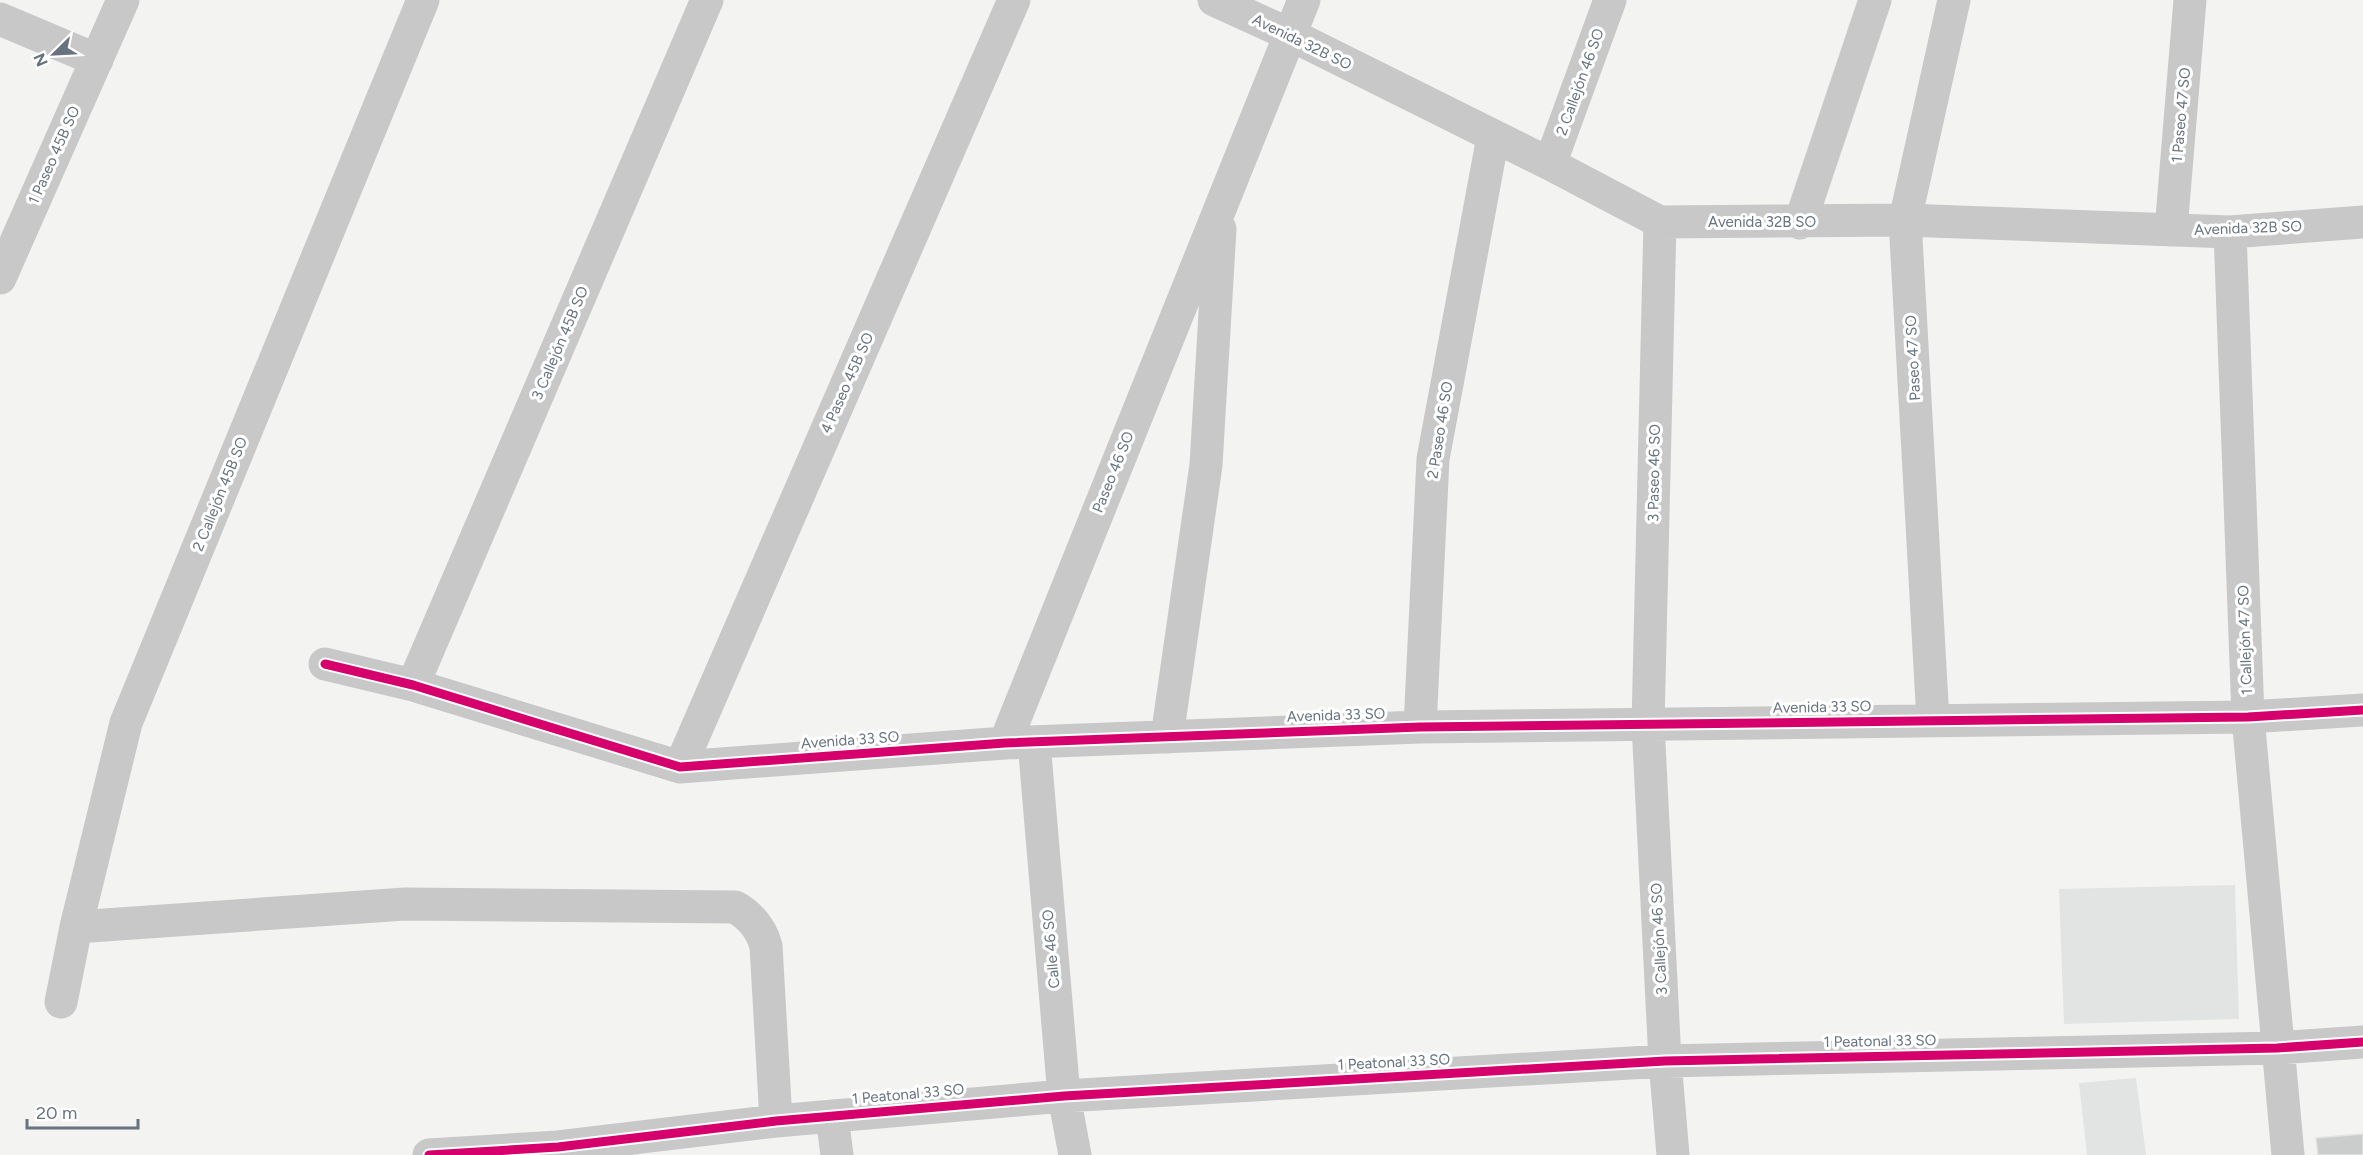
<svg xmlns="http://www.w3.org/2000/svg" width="2363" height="1155" viewBox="0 0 2363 1155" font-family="Figtree,sans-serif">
  <rect width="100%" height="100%" fill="#f3f3f2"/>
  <path fill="#e2e3e3" d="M 2235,885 L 2239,1019 L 2064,1024 L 2059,889 Z
    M 2136,1078 L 2146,1155 L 2087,1155 L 2079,1083 Z"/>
  <path fill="#cbcccc" stroke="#e2e2e2" stroke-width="1.5" d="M 2363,1134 L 2363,1155 L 2318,1155 L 2316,1138 Z"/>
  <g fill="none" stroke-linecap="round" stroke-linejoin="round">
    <path stroke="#c8c8c9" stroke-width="33" d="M 1214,0 L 1289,34 L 1550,164 L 1660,222 L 1905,220 L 2230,232 L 2363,222
      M 0,19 L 97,60
      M 1550,164 L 1610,0
      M 1660,222 L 1648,724 L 1665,1061 L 1673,1155
      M 1800,223 L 1875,0
      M 2171,230 L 2190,0
      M 2230,232 L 2248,717 L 2288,1155
      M 0,278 L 123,0
      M 325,664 L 413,685 L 680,767 L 1005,743 L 1420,727 L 2248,717 L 2363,710
      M 413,685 L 707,0
      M 1933,721 L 1905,220 L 1954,0
      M 1420,727 L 1433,459 L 1493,137
      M 1167,737 L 1206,465 L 1220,229
      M 1034,742 L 1064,1096 L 1075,1155
      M 1005,743 L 1304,0
      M 680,767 L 1014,0
      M 76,927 L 405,904 L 735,907 C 751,916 761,928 766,946 L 776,1121
      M 61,1002 L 76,927 L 126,723 L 423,0
      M 832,1116 L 837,1155
      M 429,1155 L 558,1147 L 776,1121 L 1064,1096 L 1665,1061 L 2277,1048 L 2363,1042"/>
    <defs>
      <path id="cycleway" d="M 325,664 L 413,685 L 680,767 L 1005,743 L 1420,727 L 2248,717 L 2363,710
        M 429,1155 L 558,1147 L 776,1121 L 1064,1096 L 1665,1061 L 2277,1048 L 2363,1042"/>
    </defs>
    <use href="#cycleway" stroke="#fff" stroke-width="13"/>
    <use href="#cycleway" stroke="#d6006c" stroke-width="9"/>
  </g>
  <g text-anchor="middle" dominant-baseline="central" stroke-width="6" stroke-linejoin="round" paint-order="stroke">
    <g font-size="15" fill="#67737e" stroke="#fff">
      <text transform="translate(1302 42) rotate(26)">Avenida 32B SO</text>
      <text transform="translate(1580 82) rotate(-70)">2 Callejón 46 SO</text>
      <text transform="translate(2181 115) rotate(-85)">1 Paseo 47 SO</text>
      <text transform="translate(54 155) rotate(-66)">1 Paseo 45B SO</text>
      <text x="1762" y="222">Avenida 32B SO</text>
      <text transform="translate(2248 228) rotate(-2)">Avenida 32B SO</text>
      <text transform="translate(560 343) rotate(-67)">3 Callejón 45B SO</text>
      <text transform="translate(1913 358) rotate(-93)">Paseo 47 SO</text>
      <text transform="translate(847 383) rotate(-66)">4 Paseo 45B SO</text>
      <text transform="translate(1440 430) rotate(-81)">2 Paseo 46 SO</text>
      <text transform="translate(1113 472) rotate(-68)">Paseo 46 SO</text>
      <text transform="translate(1654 473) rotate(-89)">3 Paseo 46 SO</text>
      <text transform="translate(220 494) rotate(-68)">2 Callejón 45B SO</text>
      <text transform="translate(2245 640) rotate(-92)">1 Callejón 47 SO</text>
      <text transform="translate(1822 707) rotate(-1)">Avenida 33 SO</text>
      <text transform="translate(1336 715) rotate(-2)">Avenida 33 SO</text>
      <text transform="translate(850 740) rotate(-4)">Avenida 33 SO</text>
      <text transform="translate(1659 939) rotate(-93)">3 Callejón 46 SO</text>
      <text transform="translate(1051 949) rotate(-95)">Calle 46 SO</text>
      <text transform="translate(1880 1041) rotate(-1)">1 Peatonal 33 SO</text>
      <text transform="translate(1394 1062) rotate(-3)">1 Peatonal 33 SO</text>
      <text transform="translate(908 1094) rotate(-5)">1 Peatonal 33 SO</text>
    </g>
  </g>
  <g transform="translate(54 54) rotate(246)" stroke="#ffffff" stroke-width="4.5" paint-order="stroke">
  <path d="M0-4.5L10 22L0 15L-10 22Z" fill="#67737e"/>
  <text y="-9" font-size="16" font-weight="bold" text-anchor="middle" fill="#67737e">N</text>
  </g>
  <path d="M27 1119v9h111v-9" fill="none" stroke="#67737e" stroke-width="3"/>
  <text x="36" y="1119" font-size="18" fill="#67737e" stroke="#ffffff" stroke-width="4.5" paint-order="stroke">20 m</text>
</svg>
